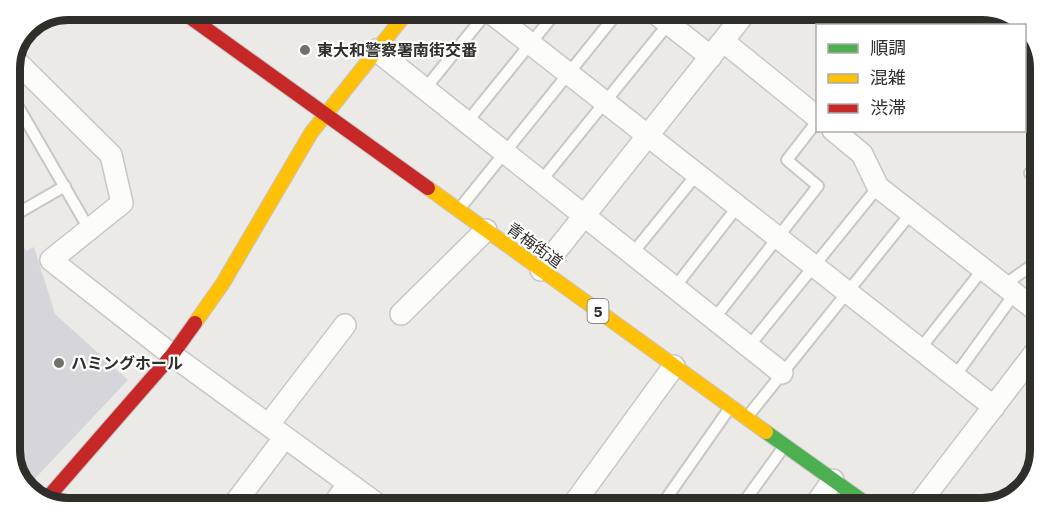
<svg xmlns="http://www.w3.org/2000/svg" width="1050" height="517" viewBox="0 0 1050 517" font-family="'IBM Plex Sans','Noto Sans JP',sans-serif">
  <rect width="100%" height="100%" fill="#eceae7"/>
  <path fill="#d6d5da" d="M 9,222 L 26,251 L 34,247 L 55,314 L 128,380 L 26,488 L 19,482 L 9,454 Z"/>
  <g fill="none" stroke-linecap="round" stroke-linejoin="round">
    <defs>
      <path id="lane" d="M 425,89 L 487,12
        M 9,91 L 89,229
        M 467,122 L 556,12
        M 541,181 L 669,23
        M 1039,186 L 1030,173 L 1039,165
        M 9,194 L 20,212 L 65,186
        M 460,208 L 618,12
        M 632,254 L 697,174
        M 1004,285 L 1038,261
        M 675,287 L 738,206
        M 714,319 L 818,186 L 787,160 L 818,120
        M 749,346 L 878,187
        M 920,349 L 983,269
        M 955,376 L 1015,293
        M 748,416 L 911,213
        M 661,506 L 729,409
        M 741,506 L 783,448"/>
      <path id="street" d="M 490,12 L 994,407
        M 655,13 L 711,57
        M 723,41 L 818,118
        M 376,50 L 782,373
        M 12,57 L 111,155 L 122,203 L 51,260 L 172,355 L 377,504
        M 833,130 L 862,154 L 878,187 L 1037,311
        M 541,270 L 745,13
        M 401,314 L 486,230
        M 269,424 L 345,325
        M 235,503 L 285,437
        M 334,504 L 348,484
        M 573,505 L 674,366
        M 814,507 L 833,480
        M 916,508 L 1037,350"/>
      <path id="fast" d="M 766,432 L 871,507"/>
      <path id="slow" d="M 428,188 L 766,432
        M 195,323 L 223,283 L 311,133 L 408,11"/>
      <path id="jam" d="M 180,10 L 428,188
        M 41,501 L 50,495 L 172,355 L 195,323"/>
    </defs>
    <use href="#lane" stroke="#c9c7c5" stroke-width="14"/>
    <use href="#street" stroke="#c9c7c5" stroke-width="24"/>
    <use href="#fast" stroke="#c9c7c5" stroke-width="16"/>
    <use href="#slow" stroke="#c9c7c5" stroke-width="16"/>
    <use href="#jam" stroke="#c9c7c5" stroke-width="16"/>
    <use href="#lane" stroke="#fcfcfb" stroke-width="10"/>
    <use href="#street" stroke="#fcfcfb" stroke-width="21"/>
    <use href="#fast" stroke="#4caf50" stroke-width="14"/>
    <use href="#slow" stroke="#ffc107" stroke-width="14"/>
    <use href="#jam" stroke="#c62828" stroke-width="14"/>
  </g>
  <g fill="#71706d" stroke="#fff" stroke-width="2">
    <circle cx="305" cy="50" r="6"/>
    <circle cx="59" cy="363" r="6"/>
  </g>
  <g text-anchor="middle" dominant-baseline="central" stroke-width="4.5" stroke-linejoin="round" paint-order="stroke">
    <rect fill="#fff" stroke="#6d6d6b" stroke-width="1.5" x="587.5" y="299" width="21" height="24" rx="4.5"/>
    <g font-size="15" font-weight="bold" fill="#2f2e2b">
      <text x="598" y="311">5</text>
    </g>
    <g font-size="16" font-weight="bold" fill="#2f2e2b" stroke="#fff" text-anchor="start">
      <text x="317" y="50">東大和警察署南街交番</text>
      <text x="71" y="363">ハミングホール</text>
    </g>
    <g font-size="16" fill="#2f2e2b" stroke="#fff">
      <text transform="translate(535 245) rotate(36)">青梅街道</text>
    </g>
  </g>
  <path d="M0 0H1050V517H0ZM68 20H982A48 48 0 0 1 1030 68V450A48 48 0 0 1 982 498H68A48 48 0 0 1 20 450V68A48 48 0 0 1 68 20Z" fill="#fff" fill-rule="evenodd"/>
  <path fill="none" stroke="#2f2e2b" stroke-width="8" d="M68 20H982A48 48 0 0 1 1030 68V450A48 48 0 0 1 982 498H68A48 48 0 0 1 20 450V68A48 48 0 0 1 68 20Z"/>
  <rect x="816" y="24" width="210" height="108" fill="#ffffff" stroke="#acabaa" stroke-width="1.5"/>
  <rect x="828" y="44" width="30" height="9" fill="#4caf50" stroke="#acabaa" stroke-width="1.5"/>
  <text x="870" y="54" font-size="18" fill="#2f2e2b">順調</text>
  <rect x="828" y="74" width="30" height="9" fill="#ffc107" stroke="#acabaa" stroke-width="1.5"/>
  <text x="870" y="84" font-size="18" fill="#2f2e2b">混雑</text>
  <rect x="828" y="104" width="30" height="9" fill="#c62828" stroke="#acabaa" stroke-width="1.5"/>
  <text x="870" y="114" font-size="18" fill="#2f2e2b">渋滞</text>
</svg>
